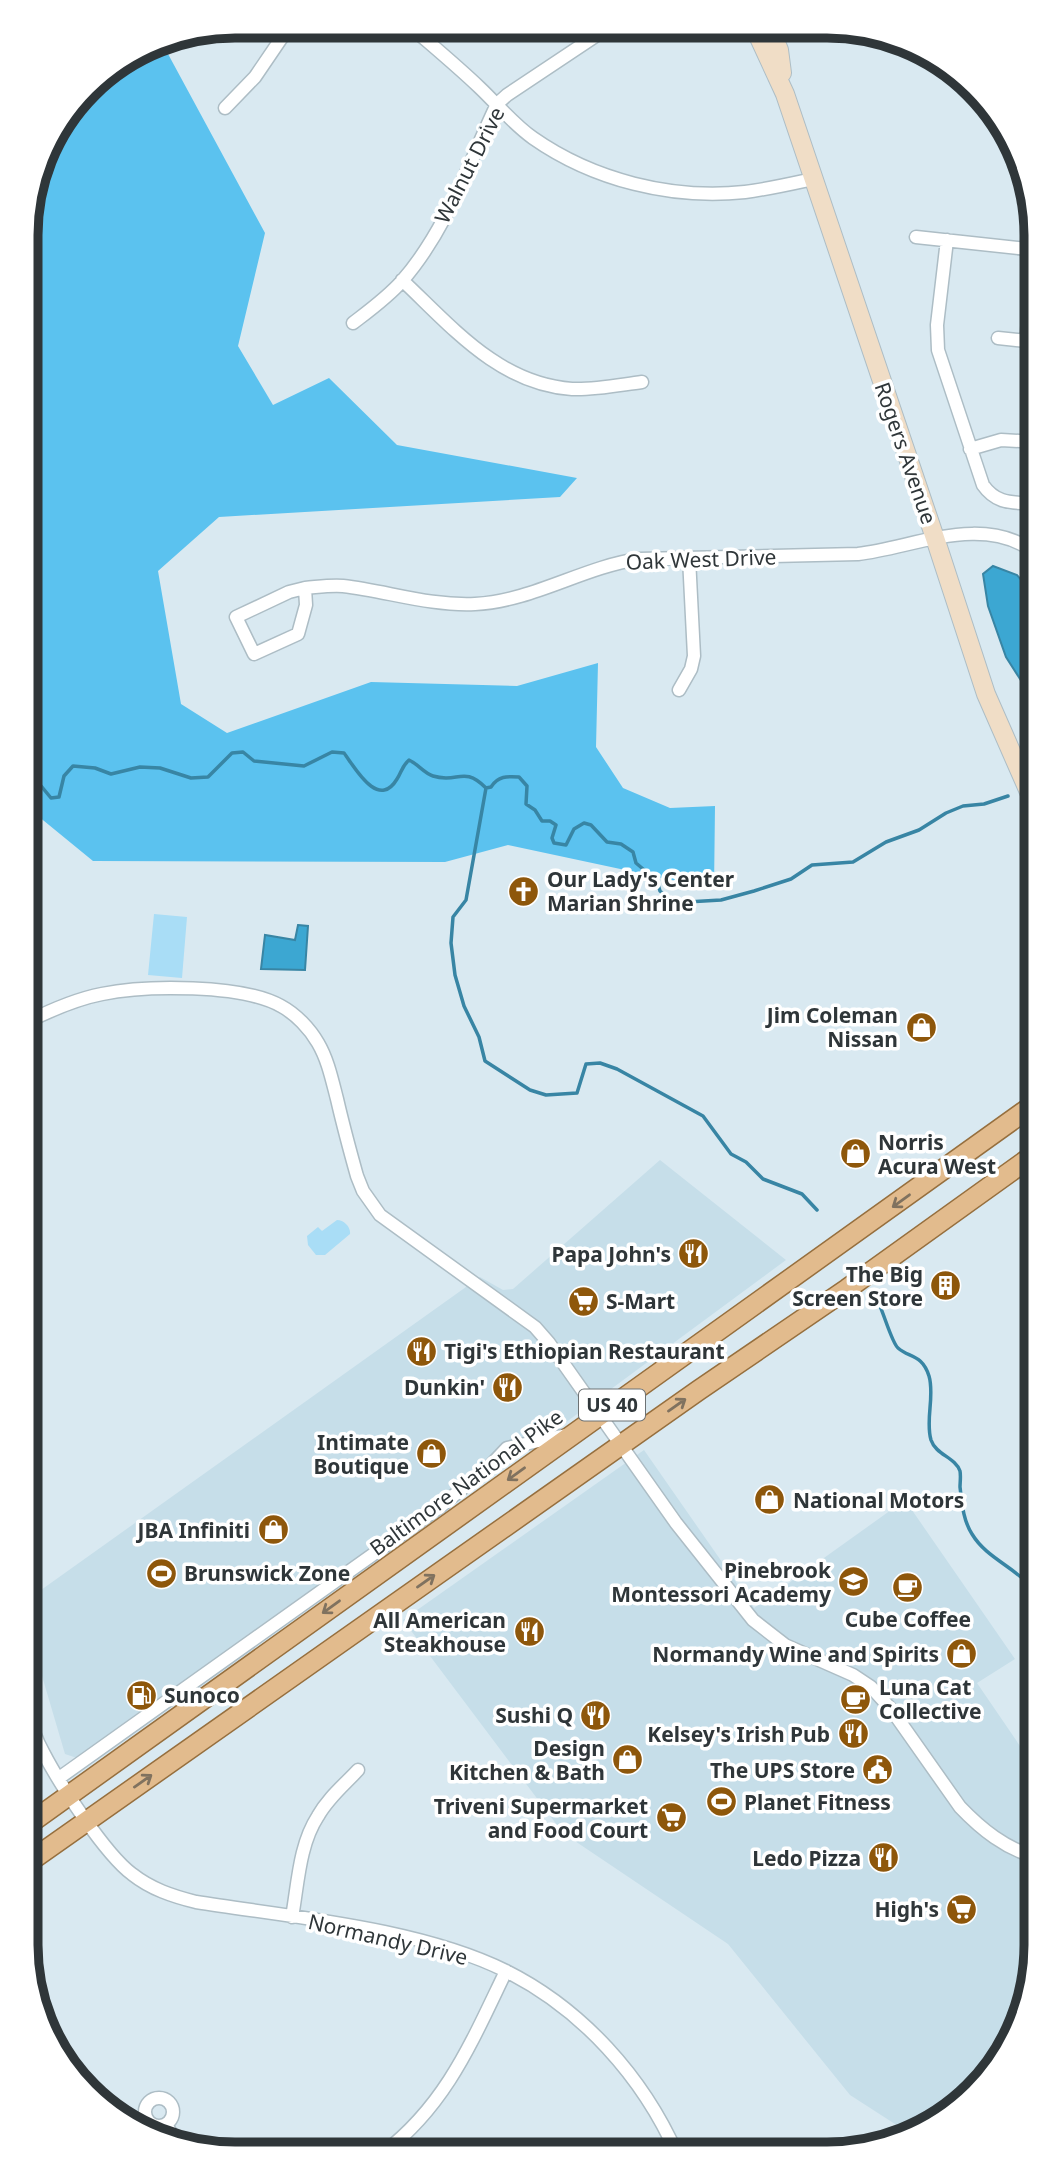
<svg xmlns="http://www.w3.org/2000/svg" width="1062" height="2181" viewBox="0 0 1062 2181" font-family="'Noto Sans',sans-serif">
  <rect width="100%" height="100%" fill="#d9e9f1"/>
  <path fill="#c6dee9" d="M 660,1160 L 786,1260 L 527,1451 L 89,1762 L 65,1754 L 27,1625 L 27,1600 L 480,1277 L 503,1290 L 513,1289 Z
    M 644,1450 L 754,1608 L 905,1500 L 1015,1659 L 977,1683 L 1035,1768 L 1035,1873 L 1023,2011 L 1020,2025 L 992,2073 L 943,2119 L 912,2135 L 850,2095 L 728,1944 L 563,1833 L 403,1620 Z"/>
  <path fill="#a9ddf6" d="M 154,914 L 187,917 L 182,978 L 148,975 Z
    M 337,1220 C 344,1220 351,1227 350,1234 L 325,1255 L 316,1255 L 308,1245 L 307,1236 L 318,1227 L 322,1231 Z"/>
  <path fill="#5bc2ef" d="M 161,41 L 265,233 L 238,346 L 273,405 L 329,378 L 397,445 L 577,478 L 560,497 L 219,517 L 158,571 L 181,704 L 227,733 L 371,682 L 517,686 L 598,663 L 596,747 L 623,788 L 670,808 L 715,806 L 714,889 L 508,845 L 445,862 L 93,861 L 27,807 L 28,209 L 48,143 L 97,78 L 156,42 Z"/>
  <path fill="#3ca7d2" stroke="#3885a4" stroke-width="2" d="M 993,566 L 1017,575 L 1036,597 L 1036,694 L 1029,693 L 1006,657 L 988,606 L 983,574 Z
    M 298,925 L 308,926 L 305,970 L 261,969 L 265,935 L 295,940 Z"/>
  <g fill="none" stroke-linecap="round" stroke-linejoin="round">
    <path stroke="#3885a4" stroke-width="3.5" d="M 27,775 L 37,781 L 51,798 L 59,797 L 64,776 L 73,766 L 95,768 L 111,774 L 140,767 L 160,768 L 191,778 L 208,777 L 232,753 L 243,752 L 254,761 L 304,766 L 332,752 L 344,753 C 354,766 378,811 397,779 C 402,771 402,766 409,760 C 418,764 424,773 433,776 C 458,784 463,765 486,788 L 466,900 L 453,917 L 451,943 L 455,975 L 464,1006 L 479,1037 L 485,1061 L 530,1090 L 546,1095 L 577,1093 L 586,1064 L 600,1063 L 617,1069 L 703,1116 L 731,1154 L 746,1162 L 763,1179 L 802,1194 L 817,1210
      M 486,788 L 491,787 C 498,776 507,776 519,777 L 527,786 L 526,804 L 535,810 L 542,821 L 550,821 L 556,825 L 552,838 L 554,843 L 566,845 L 574,829 L 584,823 L 591,825 L 607,842 L 621,844 L 633,852 L 636,863 L 657,881 L 660,891 L 669,899 L 687,902 L 721,900 L 754,891 L 791,879 L 812,865 L 853,862 L 886,842 L 919,830 L 946,813 L 963,806 L 984,804 L 1008,796
      M 879,1304 C 884,1314 892,1343 898,1348 C 909,1358 922,1354 929,1376 C 935,1396 925,1420 931,1440 C 936,1455 955,1457 960,1471 C 961,1476 960,1483 960,1487 C 962,1503 963,1520 972,1534 C 987,1559 1016,1567 1035,1591"/>
    <defs>
      <path id="street" d="M 411,27 C 434,47 457,66 479,87 C 497,104 513,124 533,138 C 593,180 672,200 745,192 C 768,189 790,184 813,179
        M 225,108 L 255,77 L 289,27
        M 916,237 L 1036,250
        M 947,240 L 937,325 L 938,350 L 983,485 C 997,505 1013,502 1036,504
        M 402,280 C 452,327 499,384 572,389 C 595,390 619,385 642,382
        M 353,323 C 370,310 388,297 402,281 C 446,231 469,163 497,104 L 507,95 L 606,29
        M 998,338 L 1036,342
        M 1026,341 L 1035,250
        M 970,449 L 1001,440 L 1036,442
        M 305,588 L 289,592 L 236,617 L 254,654 L 298,634 L 306,605 L 305,588 C 318,587 330,585 343,586 C 387,591 429,606 475,604 C 533,601 583,567 639,559 L 858,554 C 916,547 982,513 1036,553
        M 679,690 L 691,669 L 694,656 L 689,558
        M 27,1022 C 51,1010 76,999 102,994 C 145,985 242,984 281,1006 C 296,1014 310,1029 318,1043 C 328,1060 332,1080 337,1099 C 343,1125 350,1151 357,1176 L 363,1191 L 380,1215 L 535,1327 L 549,1343 L 676,1523 L 753,1620 L 785,1645 L 853,1675 L 871,1687 L 891,1709 L 960,1807 C 982,1830 1005,1848 1035,1857
        M 26,1706 C 30,1722 35,1738 43,1752 C 59,1783 105,1854 132,1874 C 151,1889 172,1896 196,1902 C 291,1917 420,1928 506,1971 C 582,2009 643,2077 677,2154
        M 59,1778 L 441,1506 L 491,1465 L 507,1448 L 566,1435
        M 292,1917 C 298,1884 299,1845 318,1816 C 328,1798 344,1785 358,1770
        M145 2112a14 14 0 1 1 28 0a14 14 0 1 1-28 0Z
        M 166,2125 L 178,2144
        M 383,2153 C 447,2104 472,2041 506,1971"/>
      <path id="secondary" d="M 755,29 L 785,94 L 935,538 L 986,694 L 1036,808
        M 771,30 L 779,50 L 782,73"/>
      <path id="primary" d="M 26,1826 L 1036,1103
        M 26,1864 L 699,1390 L 847,1289 L 1035,1154"/>
    </defs>
    <use href="#street" stroke="#adbdc5" stroke-width="15"/>
    <use href="#secondary" stroke="#adbdc5" stroke-width="20"/>
    <use href="#primary" stroke="#966f3e" stroke-width="22"/>
    <use href="#street" stroke="#fff" stroke-width="12"/>
    <use href="#secondary" stroke="#f0ddc6" stroke-width="18"/>
    <use href="#primary" stroke="#e2bb8d" stroke-width="19"/>
  </g>
  <defs><path id="oneway-shaft" d="M-6 0H5M1.5-3L5.5 0L1.5 3" fill="none" stroke-width="1.6" stroke-linecap="round" stroke-linejoin="round" transform="scale(1.75)"/></defs>
  <g stroke="#80725f">
    <use href="#oneway-shaft" transform="translate(901 1201) rotate(144)"/>
    <use href="#oneway-shaft" transform="translate(677 1405) rotate(-35)"/>
    <use href="#oneway-shaft" transform="translate(516 1474) rotate(144)"/>
    <use href="#oneway-shaft" transform="translate(426 1581) rotate(-35)"/>
    <use href="#oneway-shaft" transform="translate(331 1607) rotate(144)"/>
    <use href="#oneway-shaft" transform="translate(143 1781) rotate(-35)"/>
  </g>
  <defs>
    <symbol id="church-disc" viewBox="-11 -11 22 22"><circle r="9.5" fill="#8e570b" stroke="#fff"/><path d="M-1.2-6h2.4v3.5h3.3v2.4h-3.3V6h-2.4V-.1h-3.3v-2.4h3.3Z" fill="#fff"/></symbol>
    <symbol id="shop-disc" viewBox="-11 -11 22 22"><circle r="9.5" fill="#8e570b" stroke="#fff"/><path d="M-5-2.5h2.3a2.7 3.5 0 0 1 5.4 0H5L5.5 6h-11ZM-1.5-2.5h3a1.5 2.3 0 0 0-3 0Z" fill="#fff"/></symbol>
    <symbol id="restaurant-disc" viewBox="-11 -11 22 22"><circle r="9.5" fill="#8e570b" stroke="#fff"/><path d="M-5-6h1v4h1v-4h1v4h1v-4h1v5L-1.5 .5V6h-2V.5L-5-1ZM5-6V6H3V1.5H1.5Q1.5-4 5-6Z" fill="#fff"/></symbol>
    <symbol id="building-disc" viewBox="-11 -11 22 22"><circle r="9.5" fill="#8e570b" stroke="#fff"/><path d="M-4-6H4V6H1V3H-1V6H-4ZM-2.5-4.3h1.7v1.8h-1.7ZM.8-4.3h1.7v1.8H.8ZM-2.5-1h1.7V.8h-1.7ZM.8-1h1.7V.8H.8Z" fill="#fff"/></symbol>
    <symbol id="supermarket-disc" viewBox="-11 -11 22 22"><circle r="9.5" fill="#8e570b" stroke="#fff"/><path d="M-6-5.5h2.5l.6 2H6L4.5 2H-2.5L-4.4-4H-6ZM-1.5 3.2a1.3 1.3 0 1 0 .1 0ZM3 3.2a1.3 1.3 0 1 0 .1 0Z" fill="#fff"/></symbol>
    <symbol id="stadium-disc" viewBox="-11 -11 22 22"><circle r="9.5" fill="#8e570b" stroke="#fff"/><path d="M0-5a6.5 5 0 1 0 0 10a6.5 5 0 1 0 0-10ZM-3.5-1.8h7v3.6h-7Z" fill="#fff"/></symbol>
    <symbol id="school-disc" viewBox="-11 -11 22 22"><circle r="9.5" fill="#8e570b" stroke="#fff"/><path d="M0-5L7-2L0 1L-7-2ZM-4 1L0 2.5L4 1V4Q0 6-4 4Z" fill="#fff"/></symbol>
    <symbol id="cafe-disc" viewBox="-11 -11 22 22"><circle r="9.5" fill="#8e570b" stroke="#fff"/><path d="M-5.5-4.5H6V0H3Q3 3.5 0 3.5H-2.5Q-5.5 3.5-5.5 0ZM3-3.2v2h1.7v-2ZM-6 4.5H4V6H-6Z" fill="#fff"/></symbol>
    <symbol id="fuel-disc" viewBox="-11 -11 22 22"><circle r="9.5" fill="#8e570b" stroke="#fff"/><path d="M-5.5-6h7V0h2V4h1.3V-2.5L3-4.5l.8-.8L6-3V5H2.5V1h-1V6h-7ZM-4.2-4.7v3.2H.2V-4.7Z" fill="#fff"/></symbol>
    <symbol id="civic-disc" viewBox="-11 -11 22 22"><circle r="9.5" fill="#8e570b" stroke="#fff"/><path d="M-.6-6.5H3V-4.5H.6V-3L4-1V1h2V6H-6V1h2V-1L-.6-3ZM-1.2 2.5V6h2.4V2.5Z" fill="#fff"/></symbol>
  </defs>
  <g fill-rule="evenodd">
    <use href="#church-disc" x="506" y="874" width="35" height="35"/>
    <use href="#shop-disc" x="904" y="1010" width="35" height="35"/>
    <use href="#shop-disc" x="838" y="1136" width="35" height="35"/>
    <use href="#restaurant-disc" x="676" y="1236" width="35" height="35"/>
    <use href="#building-disc" x="928" y="1268" width="35" height="35"/>
    <use href="#supermarket-disc" x="566" y="1284" width="35" height="35"/>
    <use href="#restaurant-disc" x="404" y="1334" width="35" height="35"/>
    <use href="#restaurant-disc" x="490" y="1370" width="35" height="35"/>
    <use href="#shop-disc" x="414" y="1436" width="35" height="35"/>
    <use href="#shop-disc" x="752" y="1482" width="35" height="35"/>
    <use href="#shop-disc" x="256" y="1512" width="35" height="35"/>
    <use href="#stadium-disc" x="144" y="1556" width="35" height="35"/>
    <use href="#school-disc" x="836" y="1564" width="35" height="35"/>
    <use href="#cafe-disc" x="890" y="1570" width="35" height="35"/>
    <use href="#restaurant-disc" x="512" y="1614" width="35" height="35"/>
    <use href="#shop-disc" x="944" y="1636" width="35" height="35"/>
    <use href="#fuel-disc" x="124" y="1678" width="35" height="35"/>
    <use href="#cafe-disc" x="838" y="1682" width="35" height="35"/>
    <use href="#restaurant-disc" x="578" y="1698" width="35" height="35"/>
    <use href="#restaurant-disc" x="836" y="1716" width="35" height="35"/>
    <use href="#shop-disc" x="610" y="1742" width="35" height="35"/>
    <use href="#civic-disc" x="860" y="1752" width="35" height="35"/>
    <use href="#stadium-disc" x="704" y="1784" width="35" height="35"/>
    <use href="#supermarket-disc" x="654" y="1800" width="35" height="35"/>
    <use href="#restaurant-disc" x="866" y="1840" width="35" height="35"/>
    <use href="#supermarket-disc" x="944" y="1892" width="35" height="35"/>
  </g>
  <g text-anchor="middle" dominant-baseline="central" stroke-width="7" stroke-linejoin="round" paint-order="stroke">
    <rect fill="#fff" stroke="#6d7274" stroke-width="2" x="579" y="1389.5" width="66" height="31" rx="5"/>
    <g font-size="19" font-weight="bold" fill="#2f3639">
      <text x="612" y="1405">US 40</text>
    </g>
    <g font-size="21" fill="#2f3639" stroke="#fff">
      <text transform="translate(469 165) rotate(-63)">Walnut Drive</text>
      <text transform="translate(906 453) rotate(71)">Rogers Avenue</text>
      <text transform="translate(701 559) rotate(-2)">Oak West Drive</text>
      <text transform="translate(466 1482) rotate(-36)">Baltimore National Pike</text>
      <text transform="translate(388 1939) rotate(13)">Normandy Drive</text>
    </g>
    <g font-size="21" font-weight="bold" fill="#2f3639" stroke="#fff" text-anchor="end">
      <text x="547" y="879" text-anchor="start">Our Lady's Center<tspan x="547" dy="24">Marian Shrine</tspan></text>
      <text x="898" y="1015">Jim Coleman<tspan x="898" dy="24">Nissan</tspan></text>
      <text x="878" y="1142" text-anchor="start">Norris<tspan x="878" dy="24">Acura West</tspan></text>
      <text x="671" y="1254">Papa John's</text>
      <text x="923" y="1274">The Big<tspan x="923" dy="24">Screen Store</tspan></text>
      <text x="606" y="1301" text-anchor="start">S-Mart</text>
      <text x="444" y="1351" text-anchor="start">Tigi's Ethiopian Restaurant</text>
      <text x="485" y="1387">Dunkin'</text>
      <text x="409" y="1442">Intimate<tspan x="409" dy="24">Boutique</tspan></text>
      <text x="793" y="1500" text-anchor="start">National Motors</text>
      <text x="250" y="1530">JBA Infiniti</text>
      <text x="831" y="1570">Pinebrook<tspan x="831" dy="24">Montessori Academy</tspan></text>
      <text x="184" y="1573" text-anchor="start">Brunswick Zone</text>
      <text x="908" y="1619" text-anchor="middle">Cube Coffee</text>
      <text x="506" y="1620">All American<tspan x="506" dy="24">Steakhouse</tspan></text>
      <text x="939" y="1654">Normandy Wine and Spirits</text>
      <text x="879" y="1687" text-anchor="start">Luna Cat<tspan x="879" dy="24">Collective</tspan></text>
      <text x="164" y="1695" text-anchor="start">Sunoco</text>
      <text x="573" y="1715">Sushi Q</text>
      <text x="830" y="1734">Kelsey's Irish Pub</text>
      <text x="605" y="1748">Design<tspan x="605" dy="24">Kitchen &amp; Bath</tspan></text>
      <text x="855" y="1770">The UPS Store</text>
      <text x="744" y="1802" text-anchor="start">Planet Fitness</text>
      <text x="648" y="1806">Triveni Supermarket<tspan x="648" dy="24">and Food Court</tspan></text>
      <text x="861" y="1858">Ledo Pizza</text>
      <text x="939" y="1909">High's</text>
    </g>
  </g>
  <path d="M0 0H1062V2181H0ZM235 38H827A197 197 0 0 1 1024 235V1945A197 197 0 0 1 827 2142H235A197 197 0 0 1 38 1945V235A197 197 0 0 1 235 38Z" fill="#fff" fill-rule="evenodd"/>
  <path fill="none" stroke="#2f3639" stroke-width="9" d="M235 38H827A197 197 0 0 1 1024 235V1945A197 197 0 0 1 827 2142H235A197 197 0 0 1 38 1945V235A197 197 0 0 1 235 38Z"/>
</svg>
